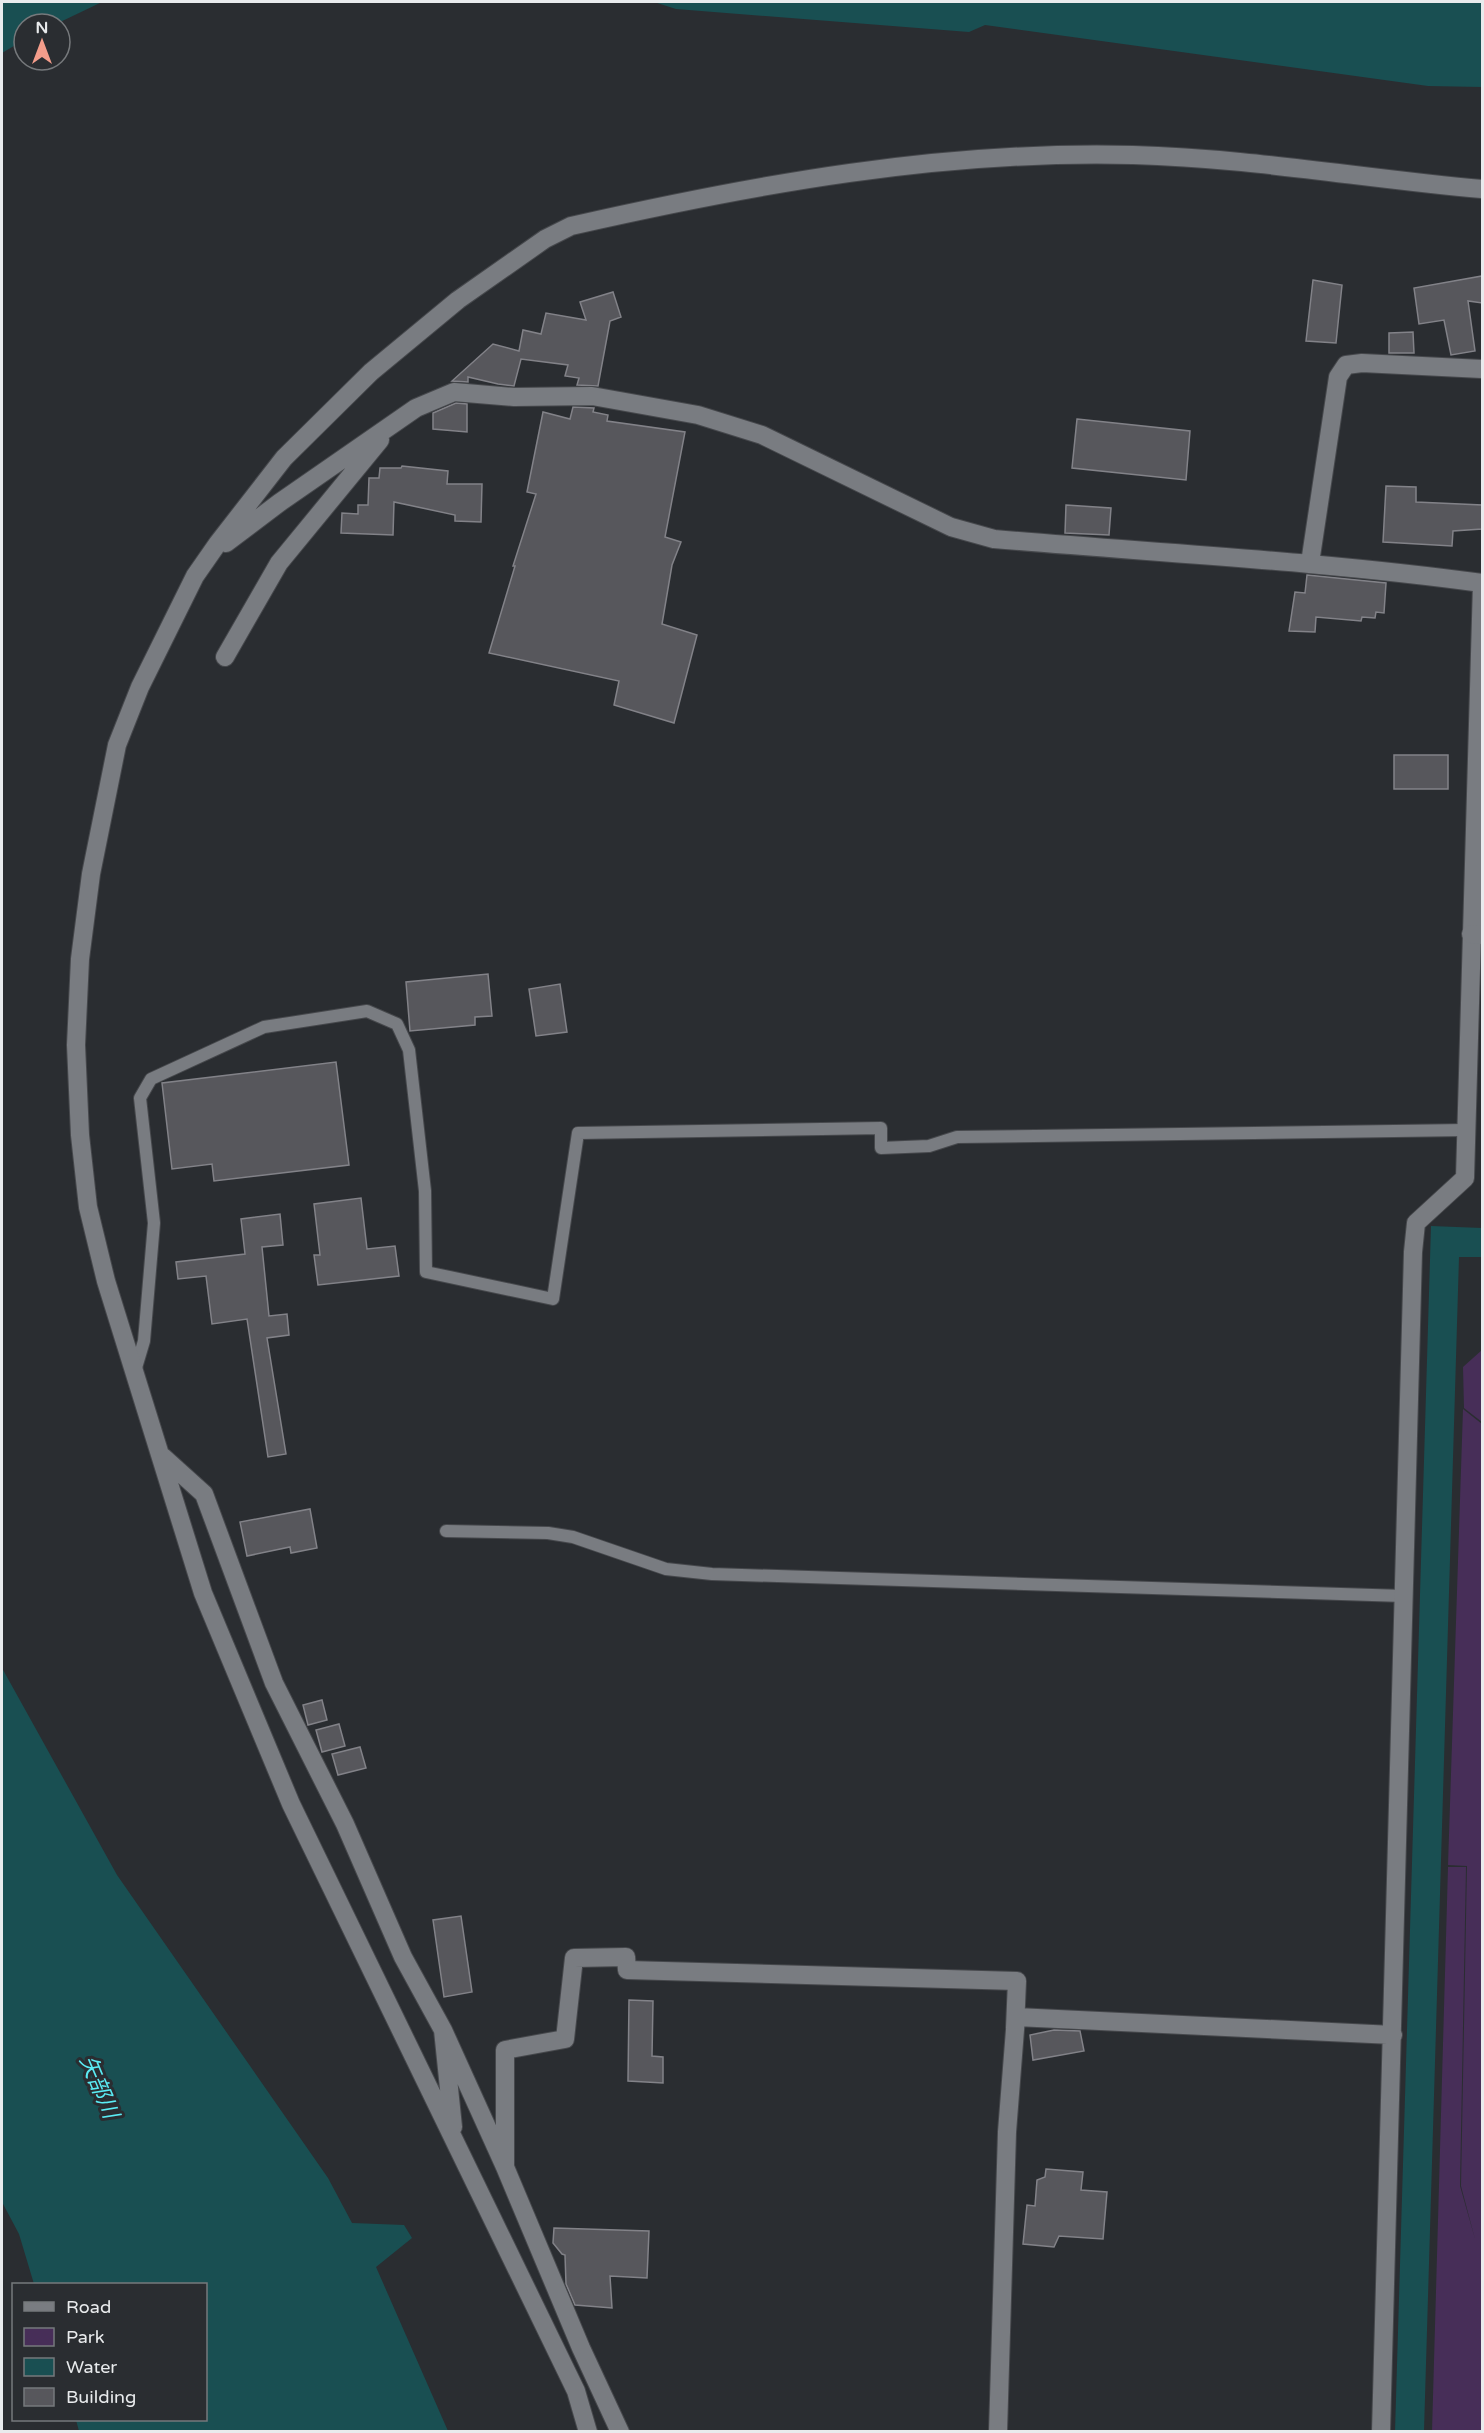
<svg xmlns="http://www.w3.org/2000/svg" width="1484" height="2433" viewBox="0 0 1484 2433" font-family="'Varela Round','Noto Sans JP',sans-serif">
  <rect width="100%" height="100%" fill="#2a2d31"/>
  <path fill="#472e58" d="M 1482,1350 L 1482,1422 L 1464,1408 L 1463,1367 Z
    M 1463,1409 L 1482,1424 L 1482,2431 L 1432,2432 L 1448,1867 L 1466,1867 L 1460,2186 L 1475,2239 L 1461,2186 L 1467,1866 L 1448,1865 Z"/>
  <path fill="#194f52" d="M 2,2 L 102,2 L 56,24 L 24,24 L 24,40 L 2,53 Z
    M 654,2 L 1482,2 L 1482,87 L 1428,86 L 985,25 L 969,32 L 676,9 Z
    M 1431,1226 L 1482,1228 L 1482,1257 L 1459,1257 L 1424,2431 L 1395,2432 Z
    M 2,1668 L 117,1875 L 328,2178 L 352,2223 L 404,2225 L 412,2238 L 376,2267 L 448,2431 L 79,2431 L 76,2420 L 206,2420 L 206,2284 L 34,2284 L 19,2234 L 2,2202 Z"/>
  <path fill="#57575c" stroke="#828288" stroke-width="1.5" d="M 1482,276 L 1482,303 L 1468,301 L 1475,351 L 1451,355 L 1444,320 L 1419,324 L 1414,288 Z
    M 1313,280 L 1342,285 L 1336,343 L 1306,341 Z
    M 613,292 L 621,317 L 610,321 L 598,386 L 577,385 L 579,378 L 565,376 L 568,365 L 521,359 L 514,386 L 498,384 L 468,377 L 468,382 L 452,381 L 493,344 L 519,351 L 523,330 L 541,334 L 546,313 L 586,320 L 580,302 Z
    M 1413,332 L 1414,353 L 1389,353 L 1389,333 Z
    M 456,403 L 467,404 L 467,432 L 433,429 L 433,413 Z
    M 573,407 L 594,408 L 593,412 L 608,415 L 607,421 L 685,432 L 665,537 L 681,542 L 672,565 L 662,624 L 697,635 L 674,723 L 614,705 L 619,681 L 489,653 L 515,566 L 513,566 L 536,494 L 527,492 L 543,412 L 570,419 Z
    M 1077,419 L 1190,431 L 1186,480 L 1072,468 Z
    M 402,466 L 448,471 L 447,484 L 482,484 L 481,522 L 455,521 L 455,515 L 394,502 L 393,535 L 341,533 L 342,513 L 358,514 L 358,505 L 368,505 L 369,478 L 379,478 L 380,468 L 401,468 Z
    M 1386,486 L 1416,487 L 1416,502 L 1482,505 L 1482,529 L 1453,531 L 1452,546 L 1383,542 Z
    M 1066,505 L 1111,508 L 1109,535 L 1065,533 Z
    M 1307,575 L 1386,583 L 1384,613 L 1376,612 L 1375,618 L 1362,617 L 1361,621 L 1316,617 L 1315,632 L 1289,631 L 1295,592 L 1305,593 Z
    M 1394,755 L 1448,755 L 1448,789 L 1394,789 Z
    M 488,974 L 492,1016 L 475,1017 L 475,1025 L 410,1031 L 406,982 Z
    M 560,984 L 567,1032 L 536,1036 L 529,989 Z
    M 336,1062 L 349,1165 L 214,1181 L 212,1164 L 172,1169 L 162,1083 Z
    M 361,1198 L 367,1249 L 395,1246 L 399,1276 L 318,1285 L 314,1255 L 320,1255 L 314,1204 Z
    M 280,1214 L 283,1245 L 262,1247 L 269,1316 L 287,1314 L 289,1335 L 267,1338 L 286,1454 L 268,1457 L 247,1319 L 212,1324 L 206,1276 L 178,1279 L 176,1262 L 245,1254 L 241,1219 Z
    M 310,1509 L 317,1548 L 291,1553 L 290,1547 L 247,1556 L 240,1522 Z
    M 322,1700 L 327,1720 L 308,1725 L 303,1705 Z
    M 339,1724 L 345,1746 L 322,1752 L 316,1730 Z
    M 360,1747 L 366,1768 L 338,1775 L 332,1754 Z
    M 461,1916 L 472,1992 L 444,1997 L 433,1920 Z
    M 629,2000 L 653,2001 L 652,2056 L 663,2057 L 663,2083 L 628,2081 Z
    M 1054,2030 L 1080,2031 L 1084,2051 L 1033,2060 L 1030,2035 Z
    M 1046,2169 L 1083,2172 L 1081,2190 L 1107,2192 L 1103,2239 L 1059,2236 L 1054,2247 L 1023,2244 L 1027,2205 L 1035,2206 L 1037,2180 L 1045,2177 Z
    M 554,2228 L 649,2231 L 647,2278 L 610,2276 L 612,2308 L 575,2305 L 566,2284 L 565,2255 L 562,2254 L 553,2243 Z"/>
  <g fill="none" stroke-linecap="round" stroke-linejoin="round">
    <defs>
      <path id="lane" d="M 135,1371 L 144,1341 L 154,1223 L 140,1098 L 151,1079 L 264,1027 L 367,1011 L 397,1024 L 409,1050 L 425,1191 L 426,1272 L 553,1299 L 578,1133 L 881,1128 L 881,1148 L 929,1146 L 957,1137 L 1466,1130
        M 446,1531 L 548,1533 L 573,1537 L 666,1569 L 712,1574 L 1404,1596"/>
      <path id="street" d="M 226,543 L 279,503 L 416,408 L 454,392 L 514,397 L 592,396 L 698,415 L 762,435 L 951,527 L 994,539 C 1157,553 1321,561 1482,583
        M 1310,563 L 1338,377 L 1346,365 L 1362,363 L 1482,369
        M 225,657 L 279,563 L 380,440
        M 163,1457 L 204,1494 L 274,1683 L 345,1824 L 403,1957 L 443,2030 L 453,2127
        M 443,2030 L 505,2167 L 505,2050 L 565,2039 L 574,1958 L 626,1957 L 627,1970 L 1017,1981 L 1015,2028
        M 505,2167 L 581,2348 L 620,2432
        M 588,2432 L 576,2391 L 291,1804 L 203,1593 L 106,1281 L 88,1207 L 80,1135 L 76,1045 L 80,959 L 91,874 L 117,745 L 140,687 L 195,576 L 218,543 L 284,458 L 371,372 L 458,300 L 545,239 L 571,226 C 756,184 943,150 1133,155 C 1250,158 1366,179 1482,189
        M 998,2432 L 1007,2132 L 1016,2017 L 1393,2035
        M 1381,2432 L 1413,1252 L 1416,1223 L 1465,1178 L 1482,584"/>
      <path id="secondary" d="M 1471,934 L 1482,935"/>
    </defs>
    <use href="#lane" stroke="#46484c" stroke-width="14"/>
    <use href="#street" stroke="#46484c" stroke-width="20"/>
    <use href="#secondary" stroke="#46484c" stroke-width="20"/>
    <use href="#lane" stroke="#797c81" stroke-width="12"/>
    <use href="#street" stroke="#797c81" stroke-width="18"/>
    <use href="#secondary" stroke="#797c81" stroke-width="18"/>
  </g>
  <g text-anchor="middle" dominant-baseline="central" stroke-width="6" stroke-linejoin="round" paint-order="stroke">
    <g font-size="22" font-style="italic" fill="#5aecf4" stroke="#2a2d31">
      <text transform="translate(99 2087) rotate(67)">矢部川</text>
    </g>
  </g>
  <rect width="1484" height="2433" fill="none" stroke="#e9ebed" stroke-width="6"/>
  <rect x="12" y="2283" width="195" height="138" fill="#2a2d31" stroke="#76797c" stroke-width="1.5"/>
  <rect x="24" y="2302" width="30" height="9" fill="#797c81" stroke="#76797c" stroke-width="1.5"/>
  <text x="66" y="2313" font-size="18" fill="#e9ebed">Road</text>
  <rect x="24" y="2328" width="30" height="18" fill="#472e58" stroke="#76797c" stroke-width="1.5"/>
  <text x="66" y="2343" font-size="18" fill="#e9ebed">Park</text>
  <rect x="24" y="2358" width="30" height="18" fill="#194f52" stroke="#76797c" stroke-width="1.5"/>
  <text x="66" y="2373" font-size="18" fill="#e9ebed">Water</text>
  <rect x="24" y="2388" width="30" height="18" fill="#57575c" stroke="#76797c" stroke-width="1.5"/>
  <text x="66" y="2403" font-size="18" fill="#e9ebed">Building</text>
  <g transform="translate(42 42)"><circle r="28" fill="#2a2d31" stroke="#76797c" stroke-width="1.5"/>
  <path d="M0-4.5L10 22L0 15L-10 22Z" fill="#f49d8b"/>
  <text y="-9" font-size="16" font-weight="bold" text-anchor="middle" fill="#e9ebed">N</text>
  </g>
</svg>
